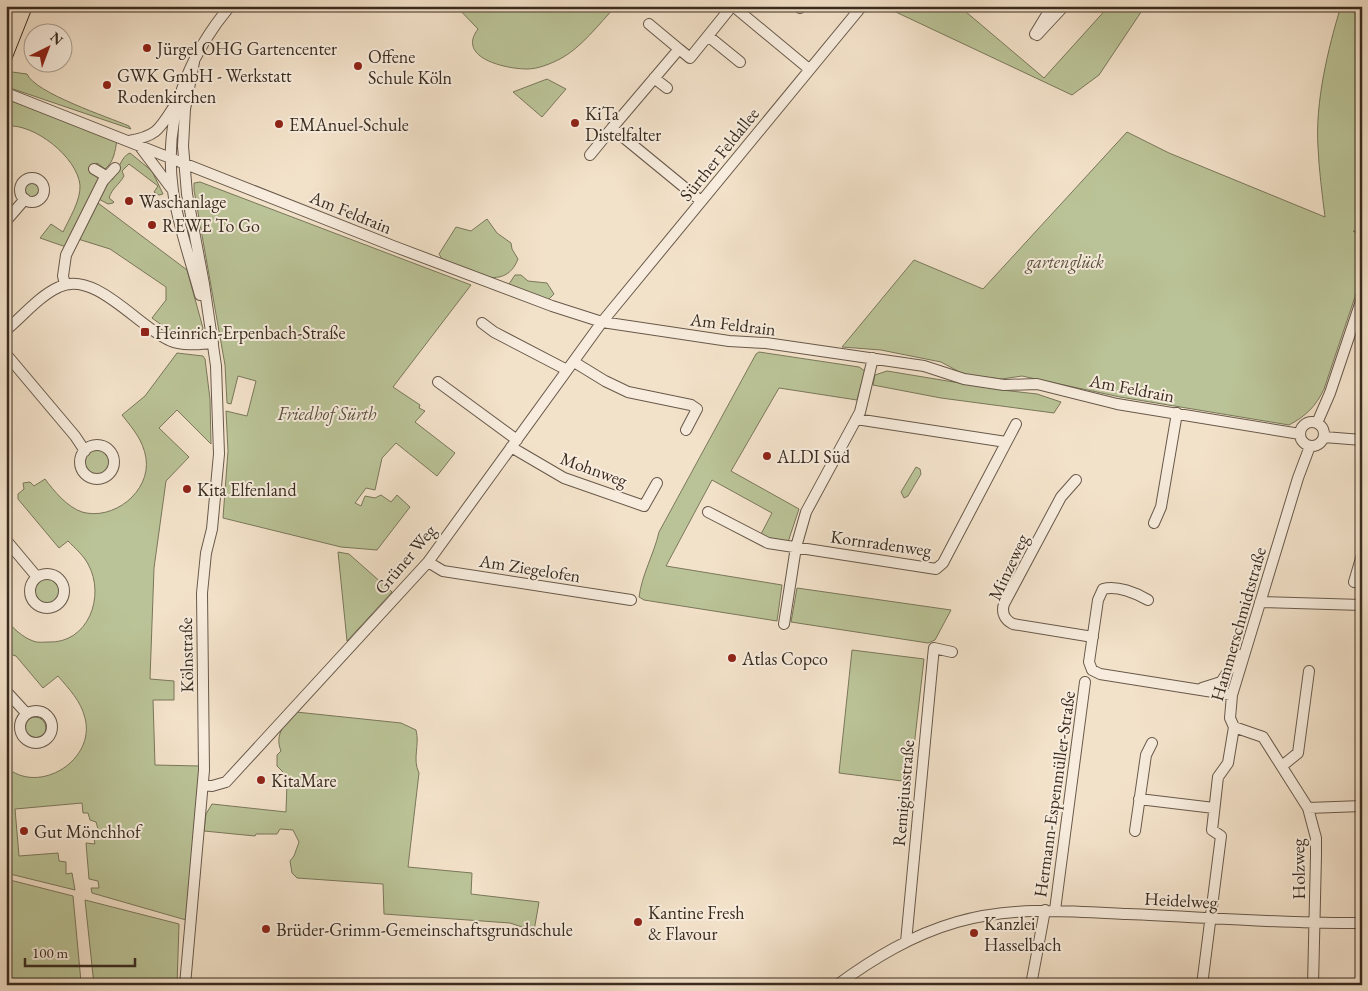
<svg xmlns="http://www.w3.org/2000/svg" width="1368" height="991" viewBox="0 0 1368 991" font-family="'EB Garamond',serif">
  <rect width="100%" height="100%" fill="#f3e2ca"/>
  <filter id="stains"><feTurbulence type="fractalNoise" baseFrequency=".004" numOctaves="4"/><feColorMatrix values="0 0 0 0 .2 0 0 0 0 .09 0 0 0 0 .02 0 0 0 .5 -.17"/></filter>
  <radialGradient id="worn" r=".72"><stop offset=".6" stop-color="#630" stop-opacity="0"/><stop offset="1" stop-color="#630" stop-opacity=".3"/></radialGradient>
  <path fill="#bac397" stroke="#7a775b" d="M 456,6 L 616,6 C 599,24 581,48 560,59 C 550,64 538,69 527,69 C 506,69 456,58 478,29 Z
    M 883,6 L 959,6 L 1044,78 L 1109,6 L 1145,6 L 1099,75 L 1072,95 Z
    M 1341,6 L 1362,6 L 1362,233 L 1353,231 L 1362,236 L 1362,276 L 1324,389 C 1316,406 1306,416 1289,425 L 1120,397 L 1022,376 L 1002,379 L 965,375 L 941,362 L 881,350 L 842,347 L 914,260 L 983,289 L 1127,132 L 1169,153 L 1325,217 C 1322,193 1319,170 1318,147 C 1315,103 1328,48 1341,6 Z
    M 12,72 L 27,74 C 35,93 108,117 129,126 L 131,129 L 13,89 L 6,83 Z
    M 547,79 L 566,89 L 542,117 L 513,92 Z
    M 6,99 L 117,140 C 115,151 114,162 105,169 L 97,163 L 95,165 L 100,180 L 98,203 L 187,270 L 203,328 L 200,335 C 181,341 166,328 152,318 L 166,300 L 166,287 L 110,249 L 78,239 L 69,248 L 40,238 L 51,224 L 63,232 C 69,219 81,200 80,185 C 77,157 34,123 6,126 Z
    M 130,153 L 152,171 L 163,194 L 159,195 L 154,192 L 158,186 L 129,164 L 122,171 L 124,176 C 119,185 112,188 109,198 L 114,202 L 113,203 L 108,204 L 97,198 L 111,178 L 112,180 C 118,172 121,156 130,153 Z
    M24 189a9 9 0 1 1 18 0a9 9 0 1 1-18 0Z
    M 200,182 L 471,285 L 393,387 L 420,405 L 419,408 L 425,411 L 415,422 L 455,453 L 437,476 L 396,443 L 382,458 L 375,490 L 366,488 L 355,503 L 361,506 L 365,496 L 375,498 L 381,495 L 391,502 L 397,495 L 410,507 L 377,550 L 341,547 L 223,518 L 228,451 L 226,411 L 247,416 L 256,381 L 238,376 L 231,404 L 227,403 L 225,365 L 194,190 L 194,183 Z
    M 487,219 L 497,233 L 511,243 L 512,249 L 518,259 C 504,295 466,269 442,259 L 439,254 L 456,227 L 471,231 Z
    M 515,275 L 521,275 L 528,281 L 547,283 L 554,294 L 547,301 L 511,287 L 509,284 Z
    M 759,352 L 859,367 L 865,371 L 857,400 L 779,388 L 731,471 L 799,509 L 788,542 L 760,536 L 772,513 L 712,480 L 666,566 L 782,585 L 777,621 L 644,600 L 639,597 C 642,574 654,554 659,532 L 756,354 Z
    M 177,353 L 203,356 L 205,359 L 210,399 L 211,444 L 177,410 L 159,428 L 189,457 L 166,481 L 154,568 L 150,679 L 174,681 L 174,700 L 153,700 L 155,765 L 199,766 L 200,781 L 186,920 L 92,893 L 91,888 L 99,888 L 98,881 L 89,879 L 86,843 L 95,844 L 93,833 L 98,829 L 96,822 L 90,820 L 88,813 L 83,813 L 82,803 L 15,809 L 19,856 L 58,853 L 59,861 L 66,862 L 66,874 L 72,873 L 75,890 L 6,873 L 6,767 C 39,796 96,760 85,718 C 81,701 69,689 58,676 L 43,688 L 16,656 L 6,653 L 6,620 C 13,628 22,637 33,641 C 37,643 43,642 48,642 C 88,644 106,596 88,564 C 84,556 75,548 68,541 L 59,548 L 18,499 L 18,494 L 24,489 L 23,483 L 30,482 L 34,486 L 45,479 C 54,491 67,507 82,512 C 113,521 151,492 146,458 C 143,440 133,429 122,415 L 145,396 Z
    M 887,371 L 1002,390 L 1037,394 L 1061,402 L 1054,413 L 941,398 L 873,385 L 875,375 Z
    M83 463a14 14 0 1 1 28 0a14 14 0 1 1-28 0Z
    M 916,467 L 920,469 L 921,474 L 908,496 L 904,498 L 901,492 Z
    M 338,552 L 349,554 L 392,592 L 347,641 Z
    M32 591a15 15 0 1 1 30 0a15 15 0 1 1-30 0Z
    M 797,588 L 951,610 L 935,640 L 928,643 L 791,622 Z
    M 852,650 L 924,659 L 910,782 L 839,773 Z
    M 296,712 L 401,723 L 416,730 C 420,745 412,759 419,773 L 408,867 L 472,873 L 471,894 L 539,902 L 534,931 L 510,923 L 384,914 L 383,884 L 297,878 L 292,873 L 290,861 L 294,856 L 299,842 L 293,830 L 280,829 L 277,834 L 256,834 L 255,836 L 204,831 L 206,814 L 212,804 L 286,812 L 287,782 L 289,778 L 277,766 L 277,755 L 281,751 C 274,734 285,724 296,712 Z
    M24 728a11 11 0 1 1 22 0a11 11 0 1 1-22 0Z
    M 6,879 L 73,896 L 81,982 L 78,985 L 6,985 Z
    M 85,900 L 179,924 L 177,985 L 94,985 Z"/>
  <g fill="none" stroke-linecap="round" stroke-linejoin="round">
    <defs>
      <path id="minor" d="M 733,6 L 809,69
        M 798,6 L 800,8
        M 1052,6 L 1035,34 L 1037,35 L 1064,6
        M 649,24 L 679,49
        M 708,36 L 740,62
        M 654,78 L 667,88
        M 6,93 L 393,246 L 552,306 L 602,322 L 729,341 L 766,343 L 924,366 L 964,379 L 1004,385 L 1037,384 L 1117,404 L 1300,434
        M 612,128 L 679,49 L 690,58 L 732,6
        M 129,141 C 156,136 159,130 173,108
        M 141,148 L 171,188
        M 590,155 L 612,128 L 701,201
        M 94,169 L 106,176
        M20 190a12 12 0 1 1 24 0a12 12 0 1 1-24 0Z
        M 6,221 L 25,199
        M 65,285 L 63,276 L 66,255 L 103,181 L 115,168
        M 200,295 C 191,261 178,226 173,191 C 163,120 185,60 230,6
        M 482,323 L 494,332 L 567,370
        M 6,330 C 23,316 39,296 59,287 C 95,269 140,329 171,341 C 185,346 199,344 213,343
        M 6,354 L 75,436 L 85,451
        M 574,362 L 605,381 L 628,392 L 691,405 L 697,409 L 686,430
        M 438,382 L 517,440
        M 856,419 L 1006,442
        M1300 434a12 12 0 1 1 24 0a12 12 0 1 1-24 0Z
        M 1317,423 L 1330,393 L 1362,298
        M 1324,437 L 1362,440
        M80 462a17 17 0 1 1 34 0a17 17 0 1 1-34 0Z
        M 511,447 L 564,478 L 644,506 L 657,483
        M 1076,480 L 1061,497 L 1004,604 C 1001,613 1005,620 1013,624 L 1093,637
        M 708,512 L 768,543 L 936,569 L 943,563 L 1016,424
        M 1154,523 L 1161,507 L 1177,413
        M 6,540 L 37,577
        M 428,562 L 443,571 L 631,600
        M30 591a17 17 0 1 1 34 0a17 17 0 1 1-34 0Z
        M 1354,582 L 1362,555
        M 1148,600 C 1136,593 1117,585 1103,589 L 1098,600 L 1089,662 L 1092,670 L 1100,674 L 1232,695
        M 1260,602 L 1362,605
        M 784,624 L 796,547 L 806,512 L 860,412 L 873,358
        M 1202,688 L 1221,682 L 1239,655
        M 6,691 L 27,714
        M20 727a16 16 0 1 1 32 0a16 16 0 1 1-32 0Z
        M 1234,727 L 1263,737 L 1308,808 L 1316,838 L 1316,855 L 1313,985
        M 1282,766 L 1298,753 L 1309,671
        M 203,785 L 212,786 L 226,782 L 428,562 L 602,322 L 862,6
        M 1139,799 L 1214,808
        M 1308,808 L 1362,806
        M 1135,831 L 1146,755 L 1152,743
        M 1055,910 L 1085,682
        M 906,942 L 933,657 L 934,648 L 952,652
        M 185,985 L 204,770 L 202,593 L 206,553 L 212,529 L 219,454 L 216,366 L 204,284 L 187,194 L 183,146 L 185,109 L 194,62
        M 837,985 C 874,958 912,935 957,922 C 1013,906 1069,911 1127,914 C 1205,917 1283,924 1362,923
        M 1031,985 L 1045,910
        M 1202,985 L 1221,836 L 1212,830 L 1218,777 L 1228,763 L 1234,727 L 1230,718 L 1232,695 L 1298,478 L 1310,446"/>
    </defs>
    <use href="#minor" stroke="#68594a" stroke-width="12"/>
    <use href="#minor" stroke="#f7ecdd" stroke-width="10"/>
    <path stroke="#392b1f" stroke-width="1" d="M 6,74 L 33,6"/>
  </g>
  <g fill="#8f2418" stroke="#f7ecdd" stroke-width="2">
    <circle cx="147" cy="48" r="5"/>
    <circle cx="358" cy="66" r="5"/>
    <circle cx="107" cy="85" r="5"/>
    <circle cx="575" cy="123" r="5"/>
    <circle cx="279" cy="124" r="5"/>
    <circle cx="129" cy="201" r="5"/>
    <circle cx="152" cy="225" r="5"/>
    <rect x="140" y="327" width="10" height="10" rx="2.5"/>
    <circle cx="767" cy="456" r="5"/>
    <circle cx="187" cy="489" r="5"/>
    <circle cx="732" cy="658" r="5"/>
    <circle cx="261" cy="780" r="5"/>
    <circle cx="24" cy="831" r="5"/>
    <circle cx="638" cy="922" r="5"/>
    <circle cx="266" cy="929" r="5"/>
    <circle cx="974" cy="933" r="5"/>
  </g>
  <g text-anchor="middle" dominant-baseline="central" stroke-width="4" stroke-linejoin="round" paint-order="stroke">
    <g font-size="18" fill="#392b1f" stroke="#f7ecdd" text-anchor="start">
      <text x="157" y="48">Jürgel OHG Gartencenter</text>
      <text x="368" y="56">Offene<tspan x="368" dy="21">Schule Köln</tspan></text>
      <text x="117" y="75">GWK GmbH - Werkstatt<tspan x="117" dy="21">Rodenkirchen</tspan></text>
      <text x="585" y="113">KiTa<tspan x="585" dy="21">Distelfalter</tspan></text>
      <text x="289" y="124">EMAnuel-Schule</text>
      <text x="139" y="201">Waschanlage</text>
      <text x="162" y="225">REWE To Go</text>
      <text x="155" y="332">Heinrich-Erpenbach-Straße</text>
      <text x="777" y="456">ALDI Süd</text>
      <text x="197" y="489">Kita Elfenland</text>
      <text x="742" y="658">Atlas Copco</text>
      <text x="271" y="780">KitaMare</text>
      <text x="34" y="831">Gut Mönchhof</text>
      <text x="648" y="912">Kantine Fresh<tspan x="648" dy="21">&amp; Flavour</tspan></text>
      <text x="984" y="923">Kanzlei<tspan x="984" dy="21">Hasselbach</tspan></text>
      <text x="276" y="929">Brüder-Grimm-Gemeinschaftsgrundschule</text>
    </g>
    <g font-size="18" fill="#392b1f" stroke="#f7ecdd">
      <text transform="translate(719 154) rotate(-51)">Sürther Feldallee</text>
      <text transform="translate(351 212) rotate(22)">Am Feldrain</text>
      <text transform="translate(733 324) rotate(7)">Am Feldrain</text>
      <text transform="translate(1132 388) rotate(11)">Am Feldrain</text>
      <text transform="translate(594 469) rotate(20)">Mohnweg</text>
      <text transform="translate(881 543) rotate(8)">Kornradenweg</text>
      <text transform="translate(405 559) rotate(-50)">Grüner Weg</text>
      <text transform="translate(1008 567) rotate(-65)">Minzeweg</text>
      <text transform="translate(530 568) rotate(9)">Am Ziegelofen</text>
      <text transform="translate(1238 624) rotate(-74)">Hammerschmidtstraße</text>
      <text transform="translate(186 655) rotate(-91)">Kölnstraße</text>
      <text transform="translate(903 793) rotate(-85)">Remigiusstraße</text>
      <text transform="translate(1054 794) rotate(-82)">Hermann-Espenmüller-Straße</text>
      <text transform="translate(1298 869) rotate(-91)">Holzweg</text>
      <text transform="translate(1181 900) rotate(3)">Heidelweg</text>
    </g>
    <g font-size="18" font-style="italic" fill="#59513d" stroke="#f7ecdd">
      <text x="1065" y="261">gartenglück</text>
      <text x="327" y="413">Friedhof Sürth</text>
    </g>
  </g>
  <rect width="1368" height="991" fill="none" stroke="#f3e2ca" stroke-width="25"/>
  <rect x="8" y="8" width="1353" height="976" fill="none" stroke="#392b1f" stroke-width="2.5"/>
  <rect x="12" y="12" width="1343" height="966" fill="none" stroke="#392b1f"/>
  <g transform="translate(48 48) rotate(42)"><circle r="24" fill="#f7ecdd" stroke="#ab9f91"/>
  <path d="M0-4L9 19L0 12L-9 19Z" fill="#8f2418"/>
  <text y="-8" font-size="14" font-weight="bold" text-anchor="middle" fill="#392b1f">N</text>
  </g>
  <path d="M25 958v8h110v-8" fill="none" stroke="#392b1f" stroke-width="2.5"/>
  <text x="32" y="958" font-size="15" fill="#392b1f" stroke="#f7ecdd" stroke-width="4" paint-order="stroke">100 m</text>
  <rect width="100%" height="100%" filter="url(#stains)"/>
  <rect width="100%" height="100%" fill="url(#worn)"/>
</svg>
